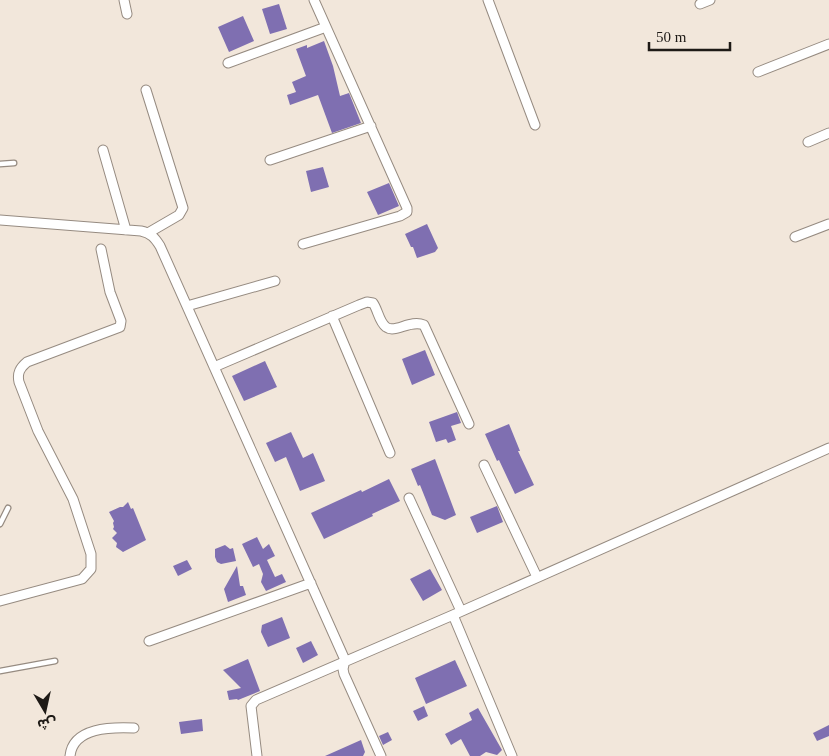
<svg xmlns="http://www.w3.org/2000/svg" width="829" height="756" viewBox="0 0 829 756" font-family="'Times New Roman','Noto Sans Arabic',serif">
  <rect width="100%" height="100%" fill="#f2e7db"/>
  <path fill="#7f6fb1" d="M 279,4 L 287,29 L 270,34 L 262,9 Z
    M 243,16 L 254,41 L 229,52 L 218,27 Z
    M 324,41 L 333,66 L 340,96 L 349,93 L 361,123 L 332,133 L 318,95 L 290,105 L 287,95 L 296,92 L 292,82 L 306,76 L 296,49 L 307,45 L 307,48 Z
    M 323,167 L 329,187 L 311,192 L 306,171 Z
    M 389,183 L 399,206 L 378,215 L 367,192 Z
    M 427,224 L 438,248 L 435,252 L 417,258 L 413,247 L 411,247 L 405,234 Z
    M 425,350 L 435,375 L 412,385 L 402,359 Z
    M 265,361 L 277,387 L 244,401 L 232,376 Z
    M 457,412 L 461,423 L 451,426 L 456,440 L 448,443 L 446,439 L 436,442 L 429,422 Z
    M 509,424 L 520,451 L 518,451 L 534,485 L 515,494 L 499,460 L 497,461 L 485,434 Z
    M 291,432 L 303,458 L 313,453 L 325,481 L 300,491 L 286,457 L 275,462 L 266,443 Z
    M 435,459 L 456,515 L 445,520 L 432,515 L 420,485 L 418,486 L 411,469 Z
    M 389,479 L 400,501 L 372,514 L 373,516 L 324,539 L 311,513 L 361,490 L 362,492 Z
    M 128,502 L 131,509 L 133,508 L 146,540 L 123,552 L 116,547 L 117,543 L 112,538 L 117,533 L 113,529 L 114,527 L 113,523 L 114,521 L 109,512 L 120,507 L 123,507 Z
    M 497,506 L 503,522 L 477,533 L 470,517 Z
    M 257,537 L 263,549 L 269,544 L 275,556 L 267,560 L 275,577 L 282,574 L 286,582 L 266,591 L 261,582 L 263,574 L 259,564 L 253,567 L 242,544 Z
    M 225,545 L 230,549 L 233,548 L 236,561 L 221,564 L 217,562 L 215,557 L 215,549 Z
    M 187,560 L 192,569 L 178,576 L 173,566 Z
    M 237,566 L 240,586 L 243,586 L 246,595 L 228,602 L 224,589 Z
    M 430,569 L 442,590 L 423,601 L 410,579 Z
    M 282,617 L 290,638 L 268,647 L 261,632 L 262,625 Z
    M 311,641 L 318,655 L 303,663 L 296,648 Z
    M 248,659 L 260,691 L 238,700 L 237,699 L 229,700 L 227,691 L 241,688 L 223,670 Z
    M 455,660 L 467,686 L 426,704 L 415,678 Z
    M 424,706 L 428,716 L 418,721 L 413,711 Z
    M 478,708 L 502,750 L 497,755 L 486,752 L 480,756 L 470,756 L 461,739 L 451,745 L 445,734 L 472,720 L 469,713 Z
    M 202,719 L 203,731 L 181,734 L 179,722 Z
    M 829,725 L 829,736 L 817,741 L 813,733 Z
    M 388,732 L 392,740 L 383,745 L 379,736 Z
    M 361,740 L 365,752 L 363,756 L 325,756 Z"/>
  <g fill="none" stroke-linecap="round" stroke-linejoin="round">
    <defs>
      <path id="service" d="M 0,164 L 14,163
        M 0,524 L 8,508
        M 0,671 L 55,661"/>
      <path id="minor" d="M 124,0 L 127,14
        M 488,0 L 535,125
        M 700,4 L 710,0
        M 228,63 L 326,27
        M 758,72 L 829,44
        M 146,90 L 183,208 L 179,215 L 148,233
        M 808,142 L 829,133
        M 103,150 L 126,230
        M 270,160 L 371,126
        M 0,220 L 141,231 C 151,233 155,238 160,246 L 345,660 L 343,669 L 344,674 L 381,756
        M 795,237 L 829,224
        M 303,244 L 400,216 L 407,212 L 407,208 L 314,0
        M 187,306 L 275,281
        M 332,316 L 390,453
        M 214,367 L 359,305 L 367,302 L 373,303 C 378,310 379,322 386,327 C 395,334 410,319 424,325 L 469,424
        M 484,465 L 537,577
        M 409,498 L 461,611
        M 0,601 L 82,579 L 91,569 L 91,554 L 73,499 L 38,431 L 19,382 C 17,373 20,368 27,362 L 120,327 L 121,321 L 110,292 L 101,249
        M 453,615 L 512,756
        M 149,641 L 311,583
        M 70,756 C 73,727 112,727 134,728
        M 257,756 L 251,706 L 256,700 L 453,615 L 829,448"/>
    </defs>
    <use href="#service" stroke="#968b81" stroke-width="7"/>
    <use href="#minor" stroke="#968b81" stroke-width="11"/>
    <use href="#service" stroke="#fff" stroke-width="4.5"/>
    <use href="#minor" stroke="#fff" stroke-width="9"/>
  </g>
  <g transform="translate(45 711) rotate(171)" stroke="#f2e7db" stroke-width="4" paint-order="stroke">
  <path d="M0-4L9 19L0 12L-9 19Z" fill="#1e1a16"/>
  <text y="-8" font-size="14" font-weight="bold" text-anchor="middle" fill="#1e1a16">ش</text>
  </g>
  <path d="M649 42v8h81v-8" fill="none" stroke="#1e1a16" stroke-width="2.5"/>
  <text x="656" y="42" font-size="15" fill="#1e1a16" stroke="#f2e7db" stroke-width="4" paint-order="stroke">50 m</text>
</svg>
